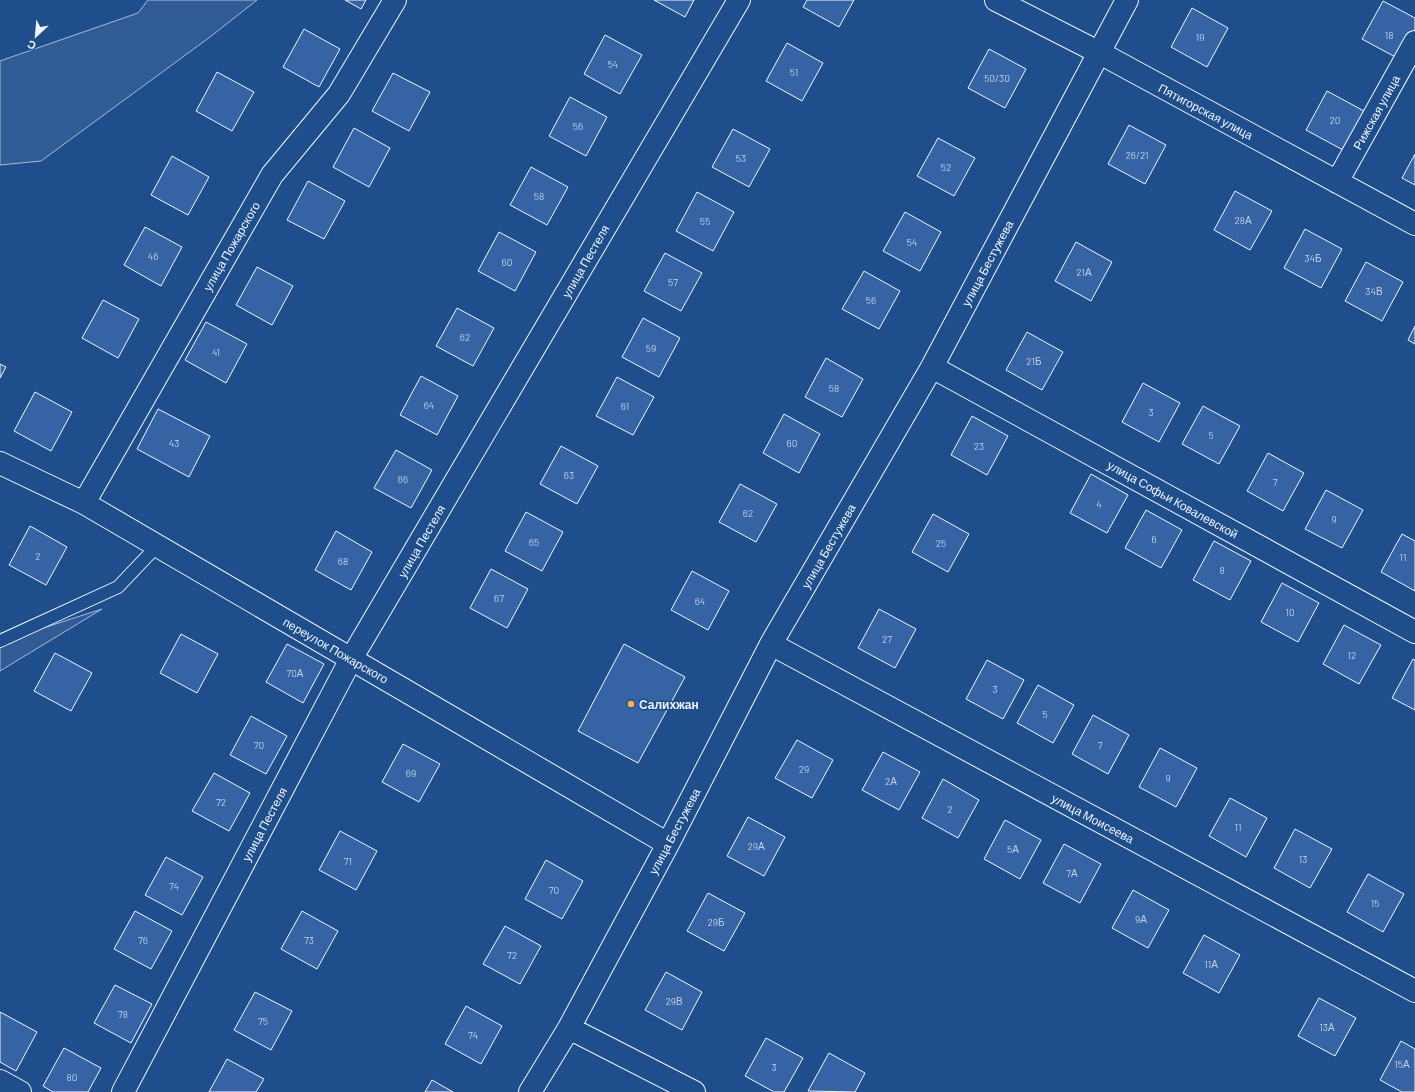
<svg xmlns="http://www.w3.org/2000/svg" width="1415" height="1092" viewBox="0 0 1415 1092" font-family="Barlow,sans-serif">
  <rect width="100%" height="100%" fill="#1f4e8c"/>
  <path fill="#305b95" stroke="#a8bbd7" d="M 148,0 L 257,0 L 210,37 L 41,161 L 0,165 L 0,61 L 138,13 Z
    M 102,609 L 0,671 L 0,642 Z"/>
  <path fill="#3563a3" stroke="#f2f6ff" d="M 345,0 L 366,0 L 361,9 Z
    M 654,0 L 694,0 L 685,17 Z
    M 807,0 L 854,0 L 839,27 L 803,7 Z
    M 1383,1 L 1415,18 L 1415,30 L 1399,59 L 1362,39 Z
    M 1192,8 L 1228,28 L 1207,67 L 1171,47 Z
    M 304,29 L 340,49 L 319,87 L 283,67 Z
    M 605,35 L 642,55 L 620,94 L 584,74 Z
    M 787,43 L 823,63 L 802,101 L 766,81 Z
    M 989,49 L 1026,69 L 1005,108 L 968,88 Z
    M 217,72 L 254,92 L 232,131 L 196,111 Z
    M 393,73 L 430,92 L 409,131 L 372,111 Z
    M 1327,91 L 1364,111 L 1343,150 L 1306,130 Z
    M 570,97 L 607,117 L 586,156 L 549,136 Z
    M 1129,125 L 1166,145 L 1145,184 L 1108,164 Z
    M 354,128 L 390,148 L 369,187 L 333,167 Z
    M 733,129 L 770,149 L 749,187 L 712,167 Z
    M 938,138 L 975,158 L 954,196 L 917,176 Z
    M 1415,154 L 1415,185 L 1402,178 Z
    M 172,156 L 209,177 L 188,215 L 151,195 Z
    M 531,167 L 568,187 L 547,225 L 510,205 Z
    M 308,181 L 345,201 L 324,239 L 287,220 Z
    M 1235,191 L 1272,211 L 1250,250 L 1214,230 Z
    M 697,192 L 734,212 L 713,251 L 676,231 Z
    M 905,212 L 941,232 L 920,271 L 883,251 Z
    M 145,227 L 182,247 L 161,286 L 124,265 Z
    M 1305,229 L 1342,249 L 1321,288 L 1284,268 Z
    M 499,232 L 536,252 L 515,291 L 478,271 Z
    M 1076,242 L 1112,262 L 1091,301 L 1055,281 Z
    M 665,253 L 702,273 L 681,311 L 644,291 Z
    M 1366,262 L 1403,282 L 1382,321 L 1345,301 Z
    M 257,267 L 293,286 L 272,325 L 236,305 Z
    M 864,271 L 900,291 L 879,329 L 842,309 Z
    M 103,300 L 139,319 L 118,358 L 82,338 Z
    M 457,308 L 494,328 L 473,366 L 436,346 Z
    M 643,318 L 680,338 L 659,377 L 622,357 Z
    M 206,322 L 247,344 L 226,383 L 185,360 Z
    M 1415,326 L 1415,344 L 1408,340 Z
    M 1027,332 L 1063,352 L 1042,390 L 1006,370 Z
    M 826,358 L 863,379 L 842,417 L 805,397 Z
    M 0,364 L 6,367 L 0,378 Z
    M 421,376 L 458,396 L 437,435 L 400,415 Z
    M 617,377 L 654,397 L 633,435 L 596,416 Z
    M 1143,383 L 1180,403 L 1159,442 L 1122,422 Z
    M 35,392 L 72,412 L 51,451 L 14,431 Z
    M 1203,406 L 1240,426 L 1219,464 L 1182,444 Z
    M 158,409 L 210,436 L 189,477 L 137,449 Z
    M 784,414 L 820,434 L 799,473 L 763,453 Z
    M 972,416 L 1008,436 L 987,475 L 951,455 Z
    M 561,446 L 598,466 L 577,504 L 540,484 Z
    M 396,450 L 432,470 L 411,508 L 374,488 Z
    M 1268,453 L 1304,473 L 1283,511 L 1247,491 Z
    M 1091,474 L 1128,495 L 1107,533 L 1070,513 Z
    M 740,484 L 777,504 L 756,542 L 719,522 Z
    M 1326,490 L 1363,510 L 1342,548 L 1305,529 Z
    M 1146,510 L 1182,530 L 1161,568 L 1125,548 Z
    M 526,512 L 563,532 L 542,571 L 505,551 Z
    M 933,514 L 969,534 L 948,572 L 912,552 Z
    M 30,526 L 67,547 L 46,585 L 9,565 Z
    M 336,531 L 372,552 L 351,590 L 315,570 Z
    M 1402,534 L 1415,541 L 1415,591 L 1381,572 Z
    M 1214,541 L 1251,561 L 1230,600 L 1193,580 Z
    M 491,569 L 528,589 L 507,628 L 470,608 Z
    M 692,571 L 729,591 L 708,630 L 671,610 Z
    M 1282,583 L 1319,603 L 1298,642 L 1261,622 Z
    M 879,609 L 916,629 L 895,668 L 858,648 Z
    M 1344,625 L 1381,645 L 1359,684 L 1323,664 Z
    M 181,634 L 218,654 L 197,693 L 160,673 Z
    M 287,644 L 324,664 L 303,703 L 266,682 Z
    M 624,644 L 685,677 L 638,763 L 578,731 Z
    M 55,653 L 92,673 L 71,711 L 34,691 Z
    M 1413,659 L 1415,660 L 1415,710 L 1392,698 Z
    M 987,660 L 1024,680 L 1003,719 L 966,699 Z
    M 1038,685 L 1074,705 L 1053,743 L 1017,723 Z
    M 1093,715 L 1129,735 L 1108,774 L 1072,754 Z
    M 251,716 L 287,736 L 266,774 L 230,755 Z
    M 797,740 L 833,760 L 812,798 L 775,778 Z
    M 403,744 L 440,764 L 419,802 L 382,782 Z
    M 1160,748 L 1197,768 L 1176,807 L 1139,787 Z
    M 883,752 L 920,772 L 899,810 L 862,790 Z
    M 214,773 L 250,793 L 229,831 L 192,811 Z
    M 943,779 L 979,800 L 958,838 L 922,818 Z
    M 1230,798 L 1267,818 L 1246,857 L 1209,836 Z
    M 748,817 L 785,837 L 764,876 L 727,856 Z
    M 1005,820 L 1041,840 L 1020,879 L 984,859 Z
    M 1295,829 L 1332,849 L 1310,888 L 1274,868 Z
    M 340,831 L 377,851 L 356,890 L 319,870 Z
    M 1064,844 L 1101,864 L 1080,903 L 1043,883 Z
    M 166,857 L 203,877 L 182,915 L 145,895 Z
    M 546,860 L 583,881 L 562,919 L 525,899 Z
    M 1368,874 L 1404,894 L 1383,932 L 1347,912 Z
    M 1133,890 L 1169,910 L 1148,948 L 1112,928 Z
    M 708,893 L 745,913 L 724,951 L 687,931 Z
    M 135,911 L 172,931 L 151,969 L 114,949 Z
    M 302,911 L 338,931 L 317,969 L 281,949 Z
    M 505,926 L 541,946 L 520,984 L 483,964 Z
    M 1204,935 L 1240,955 L 1219,993 L 1183,973 Z
    M 666,972 L 702,992 L 682,1030 L 645,1010 Z
    M 115,985 L 152,1004 L 131,1043 L 94,1023 Z
    M 255,992 L 292,1011 L 271,1050 L 234,1030 Z
    M 1319,998 L 1356,1018 L 1335,1056 L 1298,1036 Z
    M 466,1006 L 502,1026 L 481,1064 L 445,1044 Z
    M 0,1012 L 37,1032 L 16,1071 L 0,1062 Z
    M 766,1038 L 803,1058 L 784,1092 L 774,1092 L 745,1076 Z
    M 1401,1041 L 1415,1049 L 1415,1092 L 1402,1092 L 1380,1080 Z
    M 64,1048 L 101,1068 L 88,1092 L 53,1092 L 43,1086 Z
    M 829,1053 L 865,1073 L 855,1092 L 808,1091 Z
    M 227,1059 L 264,1079 L 256,1092 L 209,1092 Z
    M 432,1080 L 453,1092 L 425,1092 Z"/>
  <g fill="none" stroke-linecap="round" stroke-linejoin="round">
    <defs>
      <path id="lane" d="M 0,641 L 118,587 L 157,546"/>
      <path id="street" d="M 996,0 L 1100,53 L 1415,224
        M 1337,182 L 1415,42
        M 932,367 L 1415,632
        M 0,463 L 84,503 L 668,844
        M 84,503 L 272,175 L 339,94 L 395,0
        M 771,644 L 1415,991
        M 569,1028 L 694,1092
        M 0,1081 L 20,1092
        M 123,1092 L 351,659 L 739,0
        M 530,1092 L 569,1028 L 668,844 L 771,644 L 932,367 L 1127,0"/>
    </defs>
    <use href="#lane" stroke="#f2f6ff" stroke-width="14"/>
    <use href="#street" stroke="#f2f6ff" stroke-width="24"/>
    <use href="#lane" stroke="#1f4e8c" stroke-width="12"/>
    <use href="#street" stroke="#1f4e8c" stroke-width="22"/>
  </g>
  <circle fill="#ffb74d" stroke="#1f4e8c" stroke-width="1.5" cx="631" cy="704" r="4"/>
  <g text-anchor="middle" dominant-baseline="central" stroke-width="3" stroke-linejoin="round" paint-order="stroke">
    <g font-size="10" fill="#c3d1e8">
      <text x="1389" y="35">18</text>
      <text x="1200" y="37">19</text>
      <text x="613" y="64">54</text>
      <text x="794" y="72">51</text>
      <text x="997" y="78">50/30</text>
      <text x="1335" y="120">20</text>
      <text x="578" y="126">56</text>
      <text x="1137" y="155">26/21</text>
      <text x="741" y="158">53</text>
      <text x="946" y="167">52</text>
      <text x="539" y="196">58</text>
      <text x="1243" y="220">28А</text>
      <text x="705" y="221">55</text>
      <text x="912" y="242">54</text>
      <text x="153" y="256">46</text>
      <text x="1313" y="258">34Б</text>
      <text x="507" y="262">60</text>
      <text x="1084" y="272">21А</text>
      <text x="673" y="282">57</text>
      <text x="1374" y="291">34В</text>
      <text x="871" y="300">56</text>
      <text x="465" y="337">62</text>
      <text x="651" y="348">59</text>
      <text x="216" y="352">41</text>
      <text x="1034" y="361">21Б</text>
      <text x="834" y="388">58</text>
      <text x="429" y="405">64</text>
      <text x="625" y="406">61</text>
      <text x="1151" y="412">3</text>
      <text x="1211" y="435">5</text>
      <text x="174" y="443">43</text>
      <text x="792" y="443">60</text>
      <text x="979" y="446">23</text>
      <text x="569" y="475">63</text>
      <text x="403" y="479">66</text>
      <text x="1275" y="482">7</text>
      <text x="1099" y="504">4</text>
      <text x="748" y="513">62</text>
      <text x="1334" y="519">9</text>
      <text x="1154" y="539">6</text>
      <text x="534" y="542">65</text>
      <text x="941" y="543">25</text>
      <text x="38" y="556">2</text>
      <text x="1403" y="557">11</text>
      <text x="343" y="561">68</text>
      <text x="1222" y="570">8</text>
      <text x="499" y="598">67</text>
      <text x="700" y="601">64</text>
      <text x="1290" y="612">10</text>
      <text x="887" y="639">27</text>
      <text x="1352" y="655">12</text>
      <text x="295" y="673">70А</text>
      <text x="995" y="689">3</text>
      <text x="1045" y="714">5</text>
      <text x="259" y="745">70</text>
      <text x="1100" y="745">7</text>
      <text x="804" y="769">29</text>
      <text x="411" y="773">69</text>
      <text x="1168" y="778">9</text>
      <text x="891" y="781">2А</text>
      <text x="221" y="802">72</text>
      <text x="950" y="809">2</text>
      <text x="1238" y="827">11</text>
      <text x="756" y="846">29А</text>
      <text x="1013" y="849">5А</text>
      <text x="1303" y="859">13</text>
      <text x="348" y="861">71</text>
      <text x="1072" y="873">7А</text>
      <text x="174" y="886">74</text>
      <text x="554" y="890">70</text>
      <text x="1375" y="903">15</text>
      <text x="1141" y="919">9А</text>
      <text x="716" y="922">29Б</text>
      <text x="143" y="940">76</text>
      <text x="309" y="940">73</text>
      <text x="512" y="955">72</text>
      <text x="1211" y="964">11А</text>
      <text x="674" y="1001">29В</text>
      <text x="123" y="1014">78</text>
      <text x="263" y="1021">75</text>
      <text x="1327" y="1027">13А</text>
      <text x="473" y="1035">74</text>
      <text x="1402" y="1064">15А</text>
      <text x="774" y="1067">3</text>
      <text x="72" y="1077">80</text>
    </g>
    <g font-size="12" fill="#f2f6ff" stroke="#1f4e8c">
      <text transform="translate(1206 111) rotate(28)">Пятигорская улица</text>
      <text transform="translate(1376 112) rotate(-61)">Рижская улица</text>
      <text transform="translate(231 246) rotate(-60)">улица Пожарского</text>
      <text transform="translate(585 261) rotate(-60)">улица Пестеля</text>
      <text transform="translate(987 263) rotate(-62)">улица Бестужева</text>
      <text transform="translate(1173 499) rotate(29)">улица Софьи Ковалевской</text>
      <text transform="translate(421 541) rotate(-60)">улица Пестеля</text>
      <text transform="translate(828 546) rotate(-60)">улица Бестужева</text>
      <text transform="translate(336 650) rotate(30)">переулок Пожарского</text>
      <text transform="translate(1093 818) rotate(28)">улица Моисеева</text>
      <text transform="translate(264 824) rotate(-62)">улица Пестеля</text>
      <text transform="translate(674 831) rotate(-62)">улица Бестужева</text>
    </g>
    <g font-size="12" font-weight="bold" fill="#f2f6ff" stroke="#1f4e8c" text-anchor="start">
      <text x="639" y="704">Салихжан</text>
    </g>
  </g>
  <g transform="translate(36 36) rotate(206)" stroke="#1f4e8c" stroke-width="3" paint-order="stroke">
  <path d="M0-3L7 15L0 10L-7 15Z" fill="#f2f6ff"/>
  <text y="-6" font-size="11" font-weight="bold" text-anchor="middle" fill="#f2f6ff">С</text>
  </g>
</svg>
